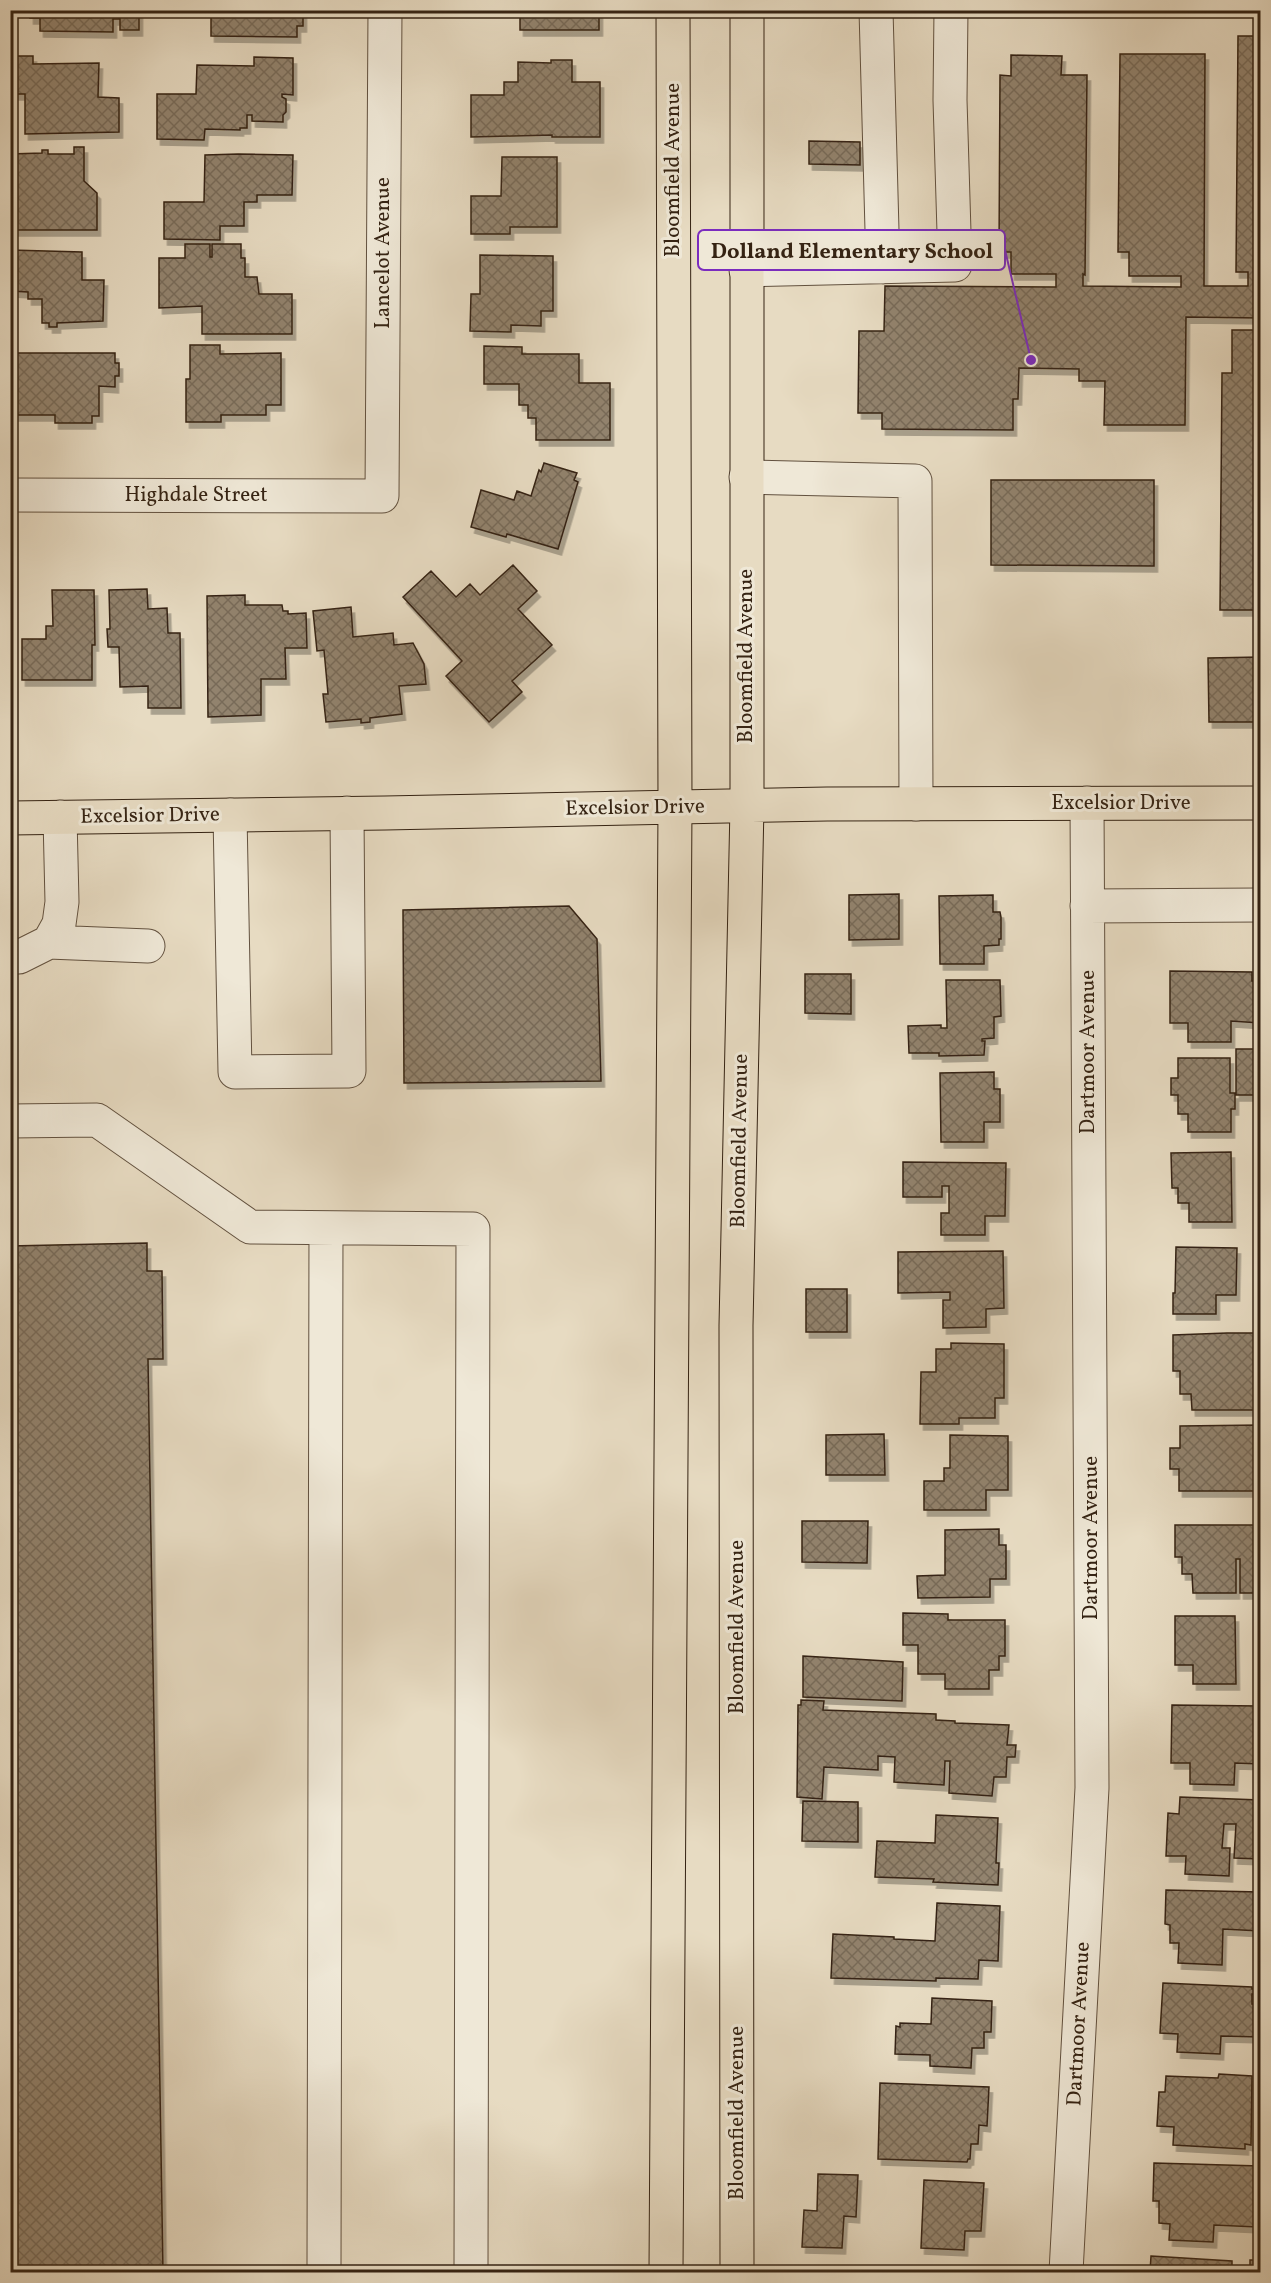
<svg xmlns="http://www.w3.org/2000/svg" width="1271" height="2283" viewBox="0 0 1271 2283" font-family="Vollkorn,serif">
  <defs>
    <pattern id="building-cross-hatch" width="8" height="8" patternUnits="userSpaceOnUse" patternTransform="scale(1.5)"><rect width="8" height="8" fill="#92836e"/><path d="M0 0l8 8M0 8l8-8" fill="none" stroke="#786b59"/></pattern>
    <filter id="shadow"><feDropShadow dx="3.5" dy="6" stdDeviation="0" flood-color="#0004"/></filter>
  </defs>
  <rect width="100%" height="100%" fill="#e7dbc2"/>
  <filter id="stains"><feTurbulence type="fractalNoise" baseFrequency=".00333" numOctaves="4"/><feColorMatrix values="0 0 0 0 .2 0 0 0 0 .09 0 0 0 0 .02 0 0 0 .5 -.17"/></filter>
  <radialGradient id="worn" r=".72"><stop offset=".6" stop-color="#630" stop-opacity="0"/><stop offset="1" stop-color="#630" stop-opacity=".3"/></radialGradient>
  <path fill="url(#building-cross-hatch)" stroke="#352313" stroke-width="1.5" filter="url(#shadow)" d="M 30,10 L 120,10 L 119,19 L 113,19 L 113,32 L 40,31 L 40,18 L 30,18 Z
    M 120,10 L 139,10 L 139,30 L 120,30 Z
    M 211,10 L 303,10 L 303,26 L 297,26 L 297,37 L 211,36 Z
    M 520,10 L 599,10 L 599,30 L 520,30 Z
    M 1238,36 L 1260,36 L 1260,318 L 1186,317 L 1185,425 L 1104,425 L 1105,381 L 1079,381 L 1079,369 L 1019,368 L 1018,399 L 1013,399 L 1013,430 L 882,429 L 882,413 L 858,413 L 859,331 L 884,331 L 885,286 L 1056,287 L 1056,274 L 1011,274 L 1011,252 L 999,252 L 1000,75 L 1011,76 L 1011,55 L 1062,56 L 1061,75 L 1087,75 L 1085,275 L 1083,274 L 1083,286 L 1181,287 L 1181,276 L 1129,276 L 1129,252 L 1118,252 L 1120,54 L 1205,54 L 1204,286 L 1248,286 L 1248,272 L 1236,272 Z
    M 10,56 L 33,56 L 33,64 L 99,63 L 98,97 L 119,98 L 119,132 L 25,134 L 25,94 L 10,94 Z
    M 254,57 L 293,58 L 293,95 L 282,94 L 282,97 L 286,99 L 286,112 L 283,115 L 283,122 L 252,121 L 252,115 L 247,115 L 247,128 L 240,128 L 240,130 L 205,129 L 204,140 L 157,139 L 157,94 L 196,94 L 197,65 L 254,66 Z
    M 551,60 L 572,60 L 572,82 L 600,82 L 600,137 L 552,137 L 552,135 L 471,137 L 471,95 L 504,95 L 504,82 L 518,82 L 518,62 L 551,63 Z
    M 809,141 L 860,142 L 860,165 L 809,164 Z
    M 74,147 L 84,147 L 84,181 L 97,193 L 97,230 L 11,230 L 10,154 L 42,153 L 42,150 L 48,150 L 48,154 L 74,154 Z
    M 238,154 L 293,155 L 292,195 L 257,195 L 257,202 L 244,202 L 244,226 L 220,226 L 220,240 L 164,239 L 164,202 L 204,202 L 205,155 Z
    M 502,157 L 557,157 L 557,227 L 510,227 L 510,234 L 471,234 L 471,196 L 501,196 Z
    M 185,244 L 210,244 L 210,257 L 212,257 L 212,244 L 241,244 L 241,258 L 245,258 L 245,277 L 257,277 L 259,294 L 292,294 L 292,334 L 202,334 L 202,306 L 159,308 L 159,258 L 185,258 Z
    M 10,250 L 82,252 L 82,280 L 104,280 L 103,321 L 57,323 L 57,327 L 49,327 L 49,323 L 42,323 L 42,299 L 28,299 L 28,292 L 10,291 Z
    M 480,255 L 553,256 L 553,311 L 541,311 L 541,326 L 511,325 L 511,332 L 470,331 L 471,294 L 480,294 Z
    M 1232,330 L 1260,330 L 1260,610 L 1220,610 L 1222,373 L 1232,373 Z
    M 190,345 L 220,345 L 220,354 L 281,353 L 281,405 L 266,405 L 266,415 L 221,415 L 221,422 L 186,422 L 186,379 L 190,379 Z
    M 484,346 L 522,347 L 522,354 L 579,354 L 579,383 L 610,383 L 610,440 L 536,440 L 536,418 L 528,418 L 528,405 L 519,405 L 519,384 L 484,384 Z
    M 10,349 L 12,353 L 115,353 L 115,363 L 119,363 L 119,376 L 115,376 L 115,387 L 99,386 L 99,416 L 92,416 L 92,423 L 55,423 L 55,415 L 10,415 Z
    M 544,463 L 577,473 L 574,480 L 578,482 L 558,549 L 507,534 L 506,537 L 471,527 L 481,490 L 514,500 L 517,491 L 531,496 L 539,470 L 541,472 Z
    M 991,480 L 1154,480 L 1154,566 L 991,565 Z
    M 513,565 L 537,591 L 518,609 L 552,645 L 512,681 L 522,692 L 489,722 L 446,676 L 462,661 L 403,597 L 431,571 L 456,597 L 470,584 L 480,595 Z
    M 147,589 L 148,609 L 167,608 L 168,633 L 180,633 L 181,708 L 148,708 L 148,686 L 120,687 L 119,647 L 108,647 L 107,629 L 110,629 L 109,590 Z
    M 52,590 L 94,590 L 95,645 L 92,645 L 92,680 L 22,680 L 22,639 L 46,639 L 46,626 L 53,626 Z
    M 245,595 L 245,605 L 282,605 L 283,611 L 288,611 L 288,614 L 306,613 L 307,648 L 285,648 L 286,679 L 261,679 L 261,715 L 208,717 L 207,596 Z
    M 351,607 L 353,637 L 393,633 L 394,645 L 413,643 L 424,664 L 426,684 L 399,686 L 402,714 L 370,718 L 370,722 L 361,723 L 361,719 L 326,722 L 323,694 L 328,694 L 324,650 L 317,651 L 313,611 Z
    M 1260,657 L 1260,722 L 1209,722 L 1208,658 Z
    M 899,894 L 899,939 L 849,940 L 849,895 Z
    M 993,895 L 993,912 L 1000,912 L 1001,917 L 1001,939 L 999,939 L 999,945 L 984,946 L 984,964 L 940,964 L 939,896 Z
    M 569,906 L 597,939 L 601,1081 L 404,1083 L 403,910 Z
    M 1170,971 L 1252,972 L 1252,981 L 1260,981 L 1260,1023 L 1231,1021 L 1231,1042 L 1188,1042 L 1188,1023 L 1170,1023 Z
    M 805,974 L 851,974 L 851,1014 L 805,1013 Z
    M 946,980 L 1000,980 L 1001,1016 L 994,1017 L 994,1038 L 982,1039 L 982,1041 L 985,1041 L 984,1055 L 939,1056 L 939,1053 L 909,1053 L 908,1026 L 941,1025 L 941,1028 L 947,1028 Z
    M 1236,1049 L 1260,1049 L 1260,1095 L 1236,1095 Z
    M 1178,1058 L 1230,1058 L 1230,1093 L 1235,1093 L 1235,1109 L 1231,1109 L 1231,1132 L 1188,1132 L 1188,1114 L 1178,1114 L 1178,1095 L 1171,1095 L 1171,1078 L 1178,1078 Z
    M 994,1072 L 994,1089 L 1000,1089 L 1000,1122 L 984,1122 L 984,1142 L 941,1142 L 940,1073 Z
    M 1231,1152 L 1232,1222 L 1189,1222 L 1189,1203 L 1178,1203 L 1178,1188 L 1172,1188 L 1171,1153 Z
    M 903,1162 L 1006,1163 L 1005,1216 L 985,1216 L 985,1235 L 941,1235 L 941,1213 L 949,1213 L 949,1186 L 942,1186 L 942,1197 L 903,1197 Z
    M 147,1243 L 147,1271 L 162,1271 L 163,1359 L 148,1359 L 163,2272 L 10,2272 L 10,1246 Z
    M 1176,1247 L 1237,1248 L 1236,1295 L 1216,1295 L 1216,1314 L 1173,1314 L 1173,1293 L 1175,1293 Z
    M 1003,1251 L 1004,1308 L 986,1309 L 986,1327 L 943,1328 L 943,1300 L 950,1300 L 950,1292 L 898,1293 L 898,1252 Z
    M 806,1289 L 847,1289 L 847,1332 L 806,1332 Z
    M 1227,1333 L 1260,1333 L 1260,1410 L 1192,1410 L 1191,1394 L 1180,1394 L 1180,1371 L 1173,1371 L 1173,1335 Z
    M 951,1343 L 1004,1344 L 1004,1398 L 995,1398 L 995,1418 L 959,1418 L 959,1424 L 920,1424 L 921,1372 L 936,1372 L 936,1349 L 951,1349 Z
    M 1260,1425 L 1260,1491 L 1179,1491 L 1179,1469 L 1170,1469 L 1170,1448 L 1180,1448 L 1180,1426 Z
    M 884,1434 L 885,1475 L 826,1475 L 826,1435 Z
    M 950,1435 L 1008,1436 L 1008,1490 L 986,1490 L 986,1510 L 924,1510 L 924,1481 L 944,1481 L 944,1468 L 950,1468 Z
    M 802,1521 L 868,1521 L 867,1563 L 802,1562 Z
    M 1175,1525 L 1260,1525 L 1260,1593 L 1240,1593 L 1240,1559 L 1236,1559 L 1236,1593 L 1193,1593 L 1192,1574 L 1182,1574 L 1182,1557 L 1175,1557 Z
    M 999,1529 L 999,1545 L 1006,1545 L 1006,1579 L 990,1579 L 990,1597 L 918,1598 L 917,1576 L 945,1575 L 945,1530 Z
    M 903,1613 L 948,1614 L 948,1620 L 1005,1620 L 1005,1656 L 999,1656 L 999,1670 L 989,1670 L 989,1689 L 945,1689 L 945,1674 L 918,1674 L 918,1645 L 903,1645 Z
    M 1175,1616 L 1235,1616 L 1236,1684 L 1193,1684 L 1193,1665 L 1175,1665 Z
    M 803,1656 L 903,1662 L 902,1701 L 803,1697 Z
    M 801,1700 L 824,1701 L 823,1710 L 936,1714 L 936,1720 L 955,1721 L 955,1723 L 1009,1725 L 1007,1745 L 1016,1745 L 1015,1757 L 1007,1757 L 1006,1777 L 994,1777 L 992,1796 L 949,1793 L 950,1761 L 945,1761 L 944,1785 L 894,1782 L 895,1757 L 878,1756 L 878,1770 L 824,1767 L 822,1799 L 797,1797 L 798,1705 L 801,1705 Z
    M 1172,1705 L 1260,1706 L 1260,1764 L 1235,1763 L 1234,1785 L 1190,1784 L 1190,1763 L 1171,1763 Z
    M 1180,1797 L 1260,1800 L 1260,1859 L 1234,1858 L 1236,1824 L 1224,1824 L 1222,1848 L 1230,1848 L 1229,1876 L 1185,1874 L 1186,1856 L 1166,1856 L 1168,1813 L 1179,1814 Z
    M 803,1801 L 858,1802 L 858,1842 L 802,1841 Z
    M 936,1815 L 998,1818 L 996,1863 L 999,1863 L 998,1885 L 933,1882 L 934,1879 L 875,1877 L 877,1841 L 935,1843 Z
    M 1166,1890 L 1260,1892 L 1260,1931 L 1223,1929 L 1222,1965 L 1178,1963 L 1179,1943 L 1170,1943 L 1170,1925 L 1165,1924 Z
    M 937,1903 L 1000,1906 L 998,1961 L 979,1960 L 978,1979 L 936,1978 L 936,1981 L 831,1978 L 833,1934 L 894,1937 L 894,1939 L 935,1941 Z
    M 1163,1983 L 1252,1987 L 1252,1989 L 1256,1989 L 1256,1994 L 1252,1994 L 1252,2004 L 1260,2004 L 1260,2037 L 1221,2036 L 1220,2054 L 1177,2052 L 1178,2034 L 1160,2033 Z
    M 932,1998 L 992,2001 L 991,2032 L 984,2032 L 984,2048 L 972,2048 L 971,2068 L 930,2066 L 930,2055 L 895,2054 L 896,2026 L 900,2027 L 900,2023 L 931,2024 Z
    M 1219,2074 L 1252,2076 L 1251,2145 L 1245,2144 L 1245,2149 L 1173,2145 L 1174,2127 L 1157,2126 L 1159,2092 L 1165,2092 L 1166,2076 L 1218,2078 Z
    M 880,2083 L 989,2087 L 987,2126 L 979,2125 L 978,2144 L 971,2144 L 970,2159 L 968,2159 L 967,2162 L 878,2159 Z
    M 1154,2163 L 1260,2166 L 1260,2197 L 1257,2227 L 1214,2225 L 1213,2242 L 1169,2240 L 1170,2224 L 1159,2223 L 1159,2201 L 1153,2201 Z
    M 818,2174 L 858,2175 L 856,2217 L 844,2216 L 842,2248 L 802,2247 L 804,2210 L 817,2211 Z
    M 924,2180 L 984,2183 L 981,2231 L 965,2231 L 964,2250 L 921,2248 Z
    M 1151,2256 L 1232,2261 L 1232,2272 L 1150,2272 Z
    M 1250,2260 L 1260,2260 L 1260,2272 L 1250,2272 Z"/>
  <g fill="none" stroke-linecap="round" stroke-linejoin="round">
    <defs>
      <path id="minor" d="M 876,10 L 883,267
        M 746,270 L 955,265 L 950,100 L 951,10
        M 746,477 L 915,481 L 916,804
        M 10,495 L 382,496 L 385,10
        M 230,815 L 235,1072 L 349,1071 L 347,813
        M 1087,906 L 1260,905
        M 49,942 L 59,924 L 62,902 L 60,817
        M 10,957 L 19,957 L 49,942 L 148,946
        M 10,1121 L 97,1120 L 250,1227 L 473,1229 L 471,2272
        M 324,2272 L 326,1228
        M 1066,2272 L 1092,1788 L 1087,803"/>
      <path id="major" d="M 10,818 L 385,813 L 827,804 L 1260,803
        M 666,2272 L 675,807 L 673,10
        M 737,2272 L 736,1326 L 747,806 L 747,10"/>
    </defs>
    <use href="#minor" stroke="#62513f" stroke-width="35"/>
    <use href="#major" stroke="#352313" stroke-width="35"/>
    <use href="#minor" stroke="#efe8d7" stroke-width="33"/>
    <use href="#major" stroke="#e7dbc2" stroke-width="33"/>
  </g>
  <g text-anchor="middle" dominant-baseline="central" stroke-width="6" stroke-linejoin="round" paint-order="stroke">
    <g font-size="21" fill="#352313" stroke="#efe8d7">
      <text transform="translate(673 170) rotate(-90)">Bloomfield Avenue</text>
      <text transform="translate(383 253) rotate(-90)">Lancelot Avenue</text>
      <text x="196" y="495">Highdale Street</text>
      <text transform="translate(746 656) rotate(-90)">Bloomfield Avenue</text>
      <text x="1121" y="803">Excelsior Drive</text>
      <text transform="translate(635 808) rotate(-1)">Excelsior Drive</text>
      <text transform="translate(150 816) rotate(-1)">Excelsior Drive</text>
      <text transform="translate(1088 1052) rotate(-90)">Dartmoor Avenue</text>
      <text transform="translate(740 1141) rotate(-89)">Bloomfield Avenue</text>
      <text transform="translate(1091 1538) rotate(-90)">Dartmoor Avenue</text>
      <text transform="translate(737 1627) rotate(-90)">Bloomfield Avenue</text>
      <text transform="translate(1079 2024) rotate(-87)">Dartmoor Avenue</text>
      <text transform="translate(737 2113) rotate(-90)">Bloomfield Avenue</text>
    </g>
  </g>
  <path fill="none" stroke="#7b2cbf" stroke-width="2" d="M1031 360L1005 250"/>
  <circle fill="#7b2cbf" stroke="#efe8d7" stroke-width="2" cx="1031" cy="360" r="6"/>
  <rect fill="#efe8d7" stroke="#7b2cbf" stroke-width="2" x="698" y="230" width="307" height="40" rx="6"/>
  <g font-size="22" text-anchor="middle" font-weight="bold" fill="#352313">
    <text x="852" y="258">Dolland Elementary School</text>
  </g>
  <rect width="1271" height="2283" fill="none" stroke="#e7dbc2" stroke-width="36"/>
  <rect x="12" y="12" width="1247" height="2259" fill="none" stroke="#352313" stroke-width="3"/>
  <rect x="18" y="18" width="1235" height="2247" fill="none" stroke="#352313" stroke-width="1.5"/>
  <rect width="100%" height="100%" filter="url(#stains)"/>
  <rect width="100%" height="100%" fill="url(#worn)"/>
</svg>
